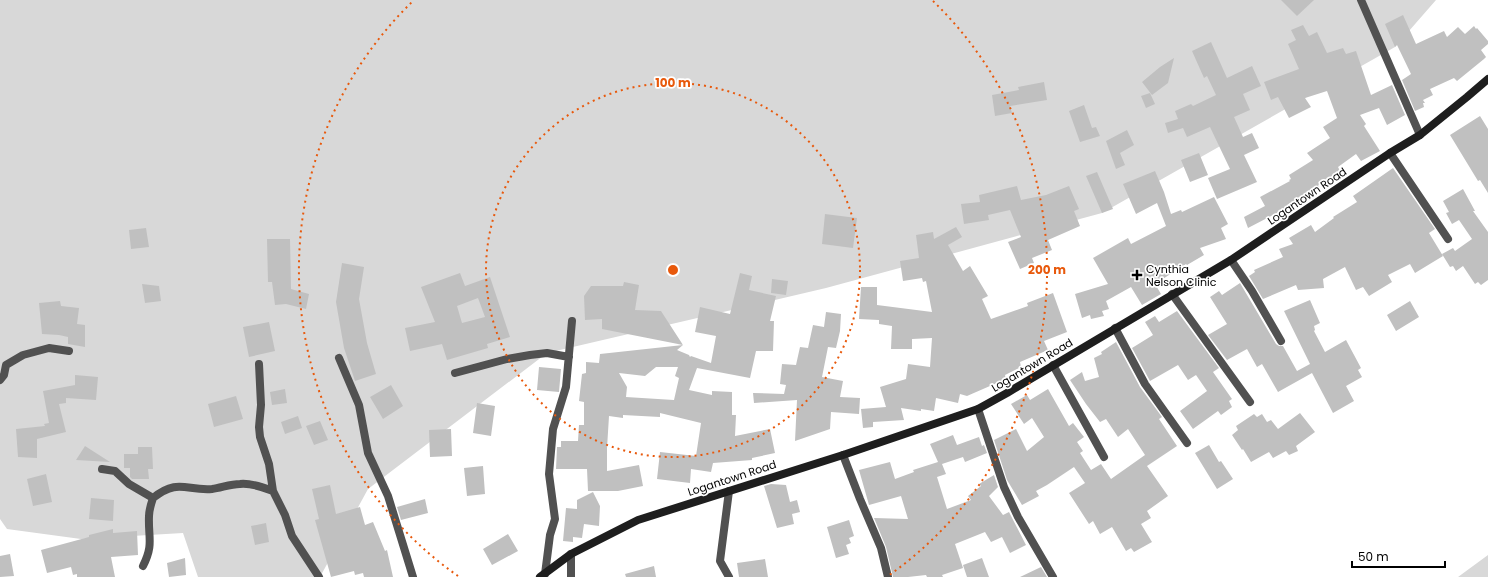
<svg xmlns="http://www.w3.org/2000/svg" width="1488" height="577" viewBox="0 0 1488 577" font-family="Poppins,sans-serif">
  <rect width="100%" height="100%" fill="#fff"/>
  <path fill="#d8d8d8" d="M 0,0 L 1436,0 L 1395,47 L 1102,213 L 826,288 L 547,353 L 368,489 L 320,577 L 198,577 L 183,533 L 81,539 L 7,529 L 0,519 Z
    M 1488,555 L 1488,577 L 1458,577 Z"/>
  <path fill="#c0c0c0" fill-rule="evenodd" d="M 1281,0 L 1314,0 L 1297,16 Z
    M 1403,15 L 1416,44 L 1444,31 L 1447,37 L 1458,27 L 1465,34 L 1474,26 L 1476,29 L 1477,28 L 1488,41 L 1488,44 L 1481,50 L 1486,57 L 1484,59 L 1457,81 L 1454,78 L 1430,89 L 1433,95 L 1423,100 L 1425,103 L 1423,103 L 1424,107 L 1415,111 L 1402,80 L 1411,74 L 1397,45 L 1395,47 L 1385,24 Z
    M 1303,25 L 1309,36 L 1317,32 L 1327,53 L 1343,48 L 1346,54 L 1356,51 L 1371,95 L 1392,85 L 1405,115 L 1387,125 L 1379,108 L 1360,115 L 1366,124 L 1364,126 L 1380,151 L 1361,161 L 1356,154 L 1338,167 L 1340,171 L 1318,185 L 1320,188 L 1296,203 L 1248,228 L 1244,217 L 1265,206 L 1260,197 L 1290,181 L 1289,180 L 1291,179 L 1289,175 L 1313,160 L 1307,153 L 1330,138 L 1323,127 L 1337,118 L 1327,91 L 1305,98 L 1311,107 L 1289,118 L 1278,97 L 1271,100 L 1264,82 L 1299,69 L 1288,44 L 1296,40 L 1291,30 Z
    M 1211,42 L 1227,78 L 1252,66 L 1261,86 L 1243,94 L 1250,110 L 1234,117 L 1243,137 L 1252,133 L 1259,148 L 1244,155 L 1257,182 L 1217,199 L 1208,178 L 1230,169 L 1210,127 L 1187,137 L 1183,128 L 1168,133 L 1165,123 L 1178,119 L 1175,111 L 1191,104 L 1193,106 L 1216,95 L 1207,76 L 1204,78 L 1192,51 Z
    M 1174,58 L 1168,83 L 1152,95 L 1142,82 L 1160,67 Z
    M 1044,82 L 1047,100 L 1010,106 L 1012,113 L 995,116 L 992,95 L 1019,90 L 1018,87 Z
    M 1150,93 L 1155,104 L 1146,108 L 1141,96 Z
    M 1084,105 L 1092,128 L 1096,127 L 1100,136 L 1080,142 L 1069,111 Z
    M 1480,116 L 1488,129 L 1488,193 L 1480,180 L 1478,181 L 1450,135 Z
    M 1127,130 L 1134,145 L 1120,153 L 1125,165 L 1116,169 L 1106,141 Z
    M 1199,153 L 1208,175 L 1190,182 L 1181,160 Z
    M 1393,168 L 1435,229 L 1429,233 L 1443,256 L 1415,273 L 1410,264 L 1388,275 L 1392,282 L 1369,296 L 1363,287 L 1356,290 L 1345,267 L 1323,279 L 1324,288 L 1298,290 L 1296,285 L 1263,299 L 1249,276 L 1255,272 L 1254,270 L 1283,257 L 1279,249 L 1293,244 L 1289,238 L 1311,225 L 1315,232 L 1334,218 L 1333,217 L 1357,202 L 1353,196 Z
    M 1155,171 L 1164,192 L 1171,214 L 1181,210 L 1182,212 L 1214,197 L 1228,224 L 1221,228 L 1226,239 L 1200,248 L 1204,255 L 1187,265 L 1186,264 L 1155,284 L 1161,294 L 1142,305 L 1131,287 L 1106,301 L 1109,309 L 1102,311 L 1104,316 L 1091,319 L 1090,315 L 1082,318 L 1075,294 L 1108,284 L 1093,258 L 1128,238 L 1131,244 L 1166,226 L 1157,203 L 1136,214 L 1123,184 Z
    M 1097,172 L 1113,209 L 1102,213 L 1086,176 Z
    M 1017,186 L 1021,200 L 1046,195 L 1069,186 L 1079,209 L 1074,211 L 1080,226 L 1048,240 L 1052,250 L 1032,258 L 1034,263 L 1020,269 L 1008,242 L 1021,237 L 1010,210 L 988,215 L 989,220 L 964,224 L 961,204 L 980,202 L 979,195 Z
    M 1463,189 L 1475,211 L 1473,211 L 1488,232 L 1488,280 L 1481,285 L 1478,282 L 1475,284 L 1463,266 L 1456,271 L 1453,266 L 1450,267 L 1442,254 L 1453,248 L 1455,251 L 1472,239 L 1459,220 L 1452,224 L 1446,213 L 1449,212 L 1443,201 Z
    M 825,214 L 857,218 L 853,248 L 822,244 Z
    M 956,227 L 962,237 L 948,245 L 963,271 L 970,266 L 988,296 L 982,299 L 991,319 L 1028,306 L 1027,303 L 1053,293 L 1067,332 L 1044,341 L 1048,350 L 1020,362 L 1021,367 L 1005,375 L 1006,379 L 967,396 L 960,394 L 958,403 L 936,398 L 934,411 L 921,409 L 921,411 L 901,408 L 904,420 L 873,422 L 873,427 L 863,428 L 861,409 L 886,407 L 880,387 L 906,379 L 908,364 L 930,367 L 932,338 L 912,339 L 912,349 L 891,349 L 892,326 L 879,324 L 879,320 L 859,319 L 861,287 L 877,287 L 877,305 L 932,312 L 926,281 L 923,282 L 922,278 L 903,281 L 900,261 L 919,258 L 916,235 L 933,232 L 934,239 Z
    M 146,228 L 149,247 L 131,249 L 129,230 Z
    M 267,239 L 290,239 L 291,289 L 309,294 L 306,309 L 286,304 L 275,305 L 272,282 L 268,282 Z
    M 342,263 L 364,267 L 359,299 L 367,343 L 376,374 L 355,381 L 344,348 L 336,302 Z
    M 460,273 L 465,286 L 490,277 L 510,337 L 487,344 L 488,348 L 447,360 L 442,344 L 410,351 L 405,328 L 435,322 L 421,287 ZM 478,298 L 485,317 L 462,323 L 457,306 Z
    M 740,273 L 752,276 L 749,290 L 776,296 L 770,321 L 774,321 L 773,351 L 756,351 L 750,378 L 697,368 L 689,390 L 712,395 L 712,391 L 732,392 L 732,415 L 736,415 L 735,436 L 770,429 L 775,453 L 752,458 L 752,460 L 713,463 L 711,472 L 691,469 L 690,483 L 657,479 L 660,452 L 696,456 L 701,423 L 660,413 L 660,417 L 623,415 L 623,418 L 609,416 L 607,448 L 607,471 L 639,465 L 643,486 L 618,491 L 588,491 L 587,469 L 556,469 L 557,447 L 561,447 L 561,441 L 578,441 L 579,425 L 584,425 L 584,402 L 579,401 L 582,374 L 586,373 L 586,362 L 599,363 L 600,354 L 683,345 L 677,350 L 689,355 L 690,357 L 691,356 L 711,363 L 716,336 L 695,332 L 700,307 L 730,314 ZM 656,367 L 678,367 L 675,376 L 679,378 L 674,400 L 626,397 L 627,387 L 619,373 L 645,376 Z
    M 772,279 L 788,281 L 786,295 L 771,293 Z
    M 624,282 L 639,285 L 635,310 L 661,311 L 683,345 L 602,329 L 602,319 L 585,320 L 584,296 L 591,286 L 623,286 Z
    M 1240,283 L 1276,344 L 1279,346 L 1283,346 L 1297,371 L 1310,364 L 1284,311 L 1310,300 L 1320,323 L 1314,326 L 1315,330 L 1314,331 L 1325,352 L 1346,340 L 1361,368 L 1358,370 L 1362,377 L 1346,386 L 1354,401 L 1333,413 L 1312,373 L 1278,392 L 1262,364 L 1257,367 L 1247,349 L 1227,360 L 1208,335 L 1227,324 L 1210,297 L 1219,291 L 1222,295 Z
    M 142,284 L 159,286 L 161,301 L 145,303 Z
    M 60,301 L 61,306 L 79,308 L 77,324 L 85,325 L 85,347 L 68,344 L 68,337 L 59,335 L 42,334 L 39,303 Z
    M 1410,301 L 1419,317 L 1396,331 L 1387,315 Z
    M 1177,311 L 1219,368 L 1213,372 L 1232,399 L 1229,401 L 1232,407 L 1221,415 L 1218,411 L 1193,429 L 1180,411 L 1207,391 L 1196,375 L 1188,380 L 1178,365 L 1150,381 L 1132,348 L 1153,335 L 1145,322 L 1155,316 L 1159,322 Z
    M 826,312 L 841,314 L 840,331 L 836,348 L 828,347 L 822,377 L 843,381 L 840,397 L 860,398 L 859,414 L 831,412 L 830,429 L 795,441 L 797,400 L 754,403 L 753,393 L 784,394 L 786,385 L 780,384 L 782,364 L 796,365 L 800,347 L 808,348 L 813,325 L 824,327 Z
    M 269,322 L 275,351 L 249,357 L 243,327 Z
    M 1116,342 L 1140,387 L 1162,417 L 1159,419 L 1177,446 L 1147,466 L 1168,496 L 1147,511 L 1151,518 L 1141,524 L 1152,542 L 1134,552 L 1131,548 L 1126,551 L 1112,527 L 1100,534 L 1093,521 L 1089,524 L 1069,493 L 1085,483 L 1074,467 L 1047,485 L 1036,491 L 1039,496 L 1022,505 L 1007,480 L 994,440 L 1016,429 L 1027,451 L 1044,437 L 1032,418 L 1024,424 L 1011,404 L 1027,395 L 1030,400 L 1048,389 L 1069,426 L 1073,423 L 1084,437 L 1077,442 L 1083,451 L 1080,453 L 1091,470 L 1101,464 L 1111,479 L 1145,455 L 1128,429 L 1118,437 L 1106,419 L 1100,422 L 1086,404 L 1070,380 L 1082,372 L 1085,381 L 1099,377 L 1094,358 L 1102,354 L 1101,352 Z
    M 539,367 L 561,369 L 559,392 L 537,390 Z
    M 75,375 L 98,377 L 96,400 L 66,398 L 66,403 L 59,404 L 66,432 L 37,439 L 37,458 L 18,457 L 16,429 L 45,426 L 44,424 L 49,423 L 43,391 L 75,385 Z
    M 391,385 L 403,406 L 383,419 L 370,397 Z
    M 285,389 L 287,403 L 272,405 L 270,392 Z
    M 236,396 L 243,419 L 214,427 L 208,404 Z
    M 477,403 L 495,406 L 491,436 L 473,433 Z
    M 1300,413 L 1315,432 L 1296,446 L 1298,451 L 1289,455 L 1286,451 L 1273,458 L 1269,452 L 1251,462 L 1243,449 L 1242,450 L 1232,435 L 1238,430 L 1236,426 L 1254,414 L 1257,417 L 1262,414 L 1267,422 L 1271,420 L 1278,429 Z
    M 298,416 L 302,428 L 285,434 L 281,422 Z
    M 320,421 L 328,440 L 314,445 L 306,426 Z
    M 451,429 L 452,456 L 430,457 L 429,430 Z
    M 953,435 L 957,445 L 979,437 L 982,446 L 984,445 L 987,453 L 965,462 L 963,457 L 942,464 L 946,474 L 937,477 L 947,509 L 971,500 L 968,496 L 981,486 L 979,484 L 994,475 L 998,487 L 989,496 L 1003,515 L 1009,512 L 1026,545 L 1010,553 L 1002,537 L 991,542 L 985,532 L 955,544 L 963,568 L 942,575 L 943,577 L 927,577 L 926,575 L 908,577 L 893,577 L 886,547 L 874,518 L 908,519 L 901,496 L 869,505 L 859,470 L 890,462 L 895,479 L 914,472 L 913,470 L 938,462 L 930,444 Z
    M 1209,445 L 1219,462 L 1221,461 L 1233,479 L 1217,489 L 1195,453 Z
    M 85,446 L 110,462 L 76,460 Z
    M 138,447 L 152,447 L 153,469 L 148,469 L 149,479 L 132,479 L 130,477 L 130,468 L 124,468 L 124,454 L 138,454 Z
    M 483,466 L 485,494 L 467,496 L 464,468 Z
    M 46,474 L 52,502 L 33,506 L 27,479 Z
    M 771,484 L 786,485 L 790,502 L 797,500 L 800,512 L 792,514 L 794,524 L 777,528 L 764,486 Z
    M 330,485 L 336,514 L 360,507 L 365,525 L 373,522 L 385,551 L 387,550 L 393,577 L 364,577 L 363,573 L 355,575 L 354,571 L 331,577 L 315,520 L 319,519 L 312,489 Z
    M 593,492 L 600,506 L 599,526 L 584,524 L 582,538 L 573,537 L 573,542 L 563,541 L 566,508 L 577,509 L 577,500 Z
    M 91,498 L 114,500 L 113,521 L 89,519 Z
    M 425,499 L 428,513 L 401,520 L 397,507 Z
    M 849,520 L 854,536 L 849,538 L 851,543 L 846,545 L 849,554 L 836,558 L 827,527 Z
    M 266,523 L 269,542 L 255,545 L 251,526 Z
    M 113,529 L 113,533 L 137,531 L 138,555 L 111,557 L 115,577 L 77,577 L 77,574 L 73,575 L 71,567 L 47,573 L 41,550 L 89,537 L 89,535 Z
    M 508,534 L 518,551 L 492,565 L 483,549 Z
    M 10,554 L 14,576 L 0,577 L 0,556 Z
    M 185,558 L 186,575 L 169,577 L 167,563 Z
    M 982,558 L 989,577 L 967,577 L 963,565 Z
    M 765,559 L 768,577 L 739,577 L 737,563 Z
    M 654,566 L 656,577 L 626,577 L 625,574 Z
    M 1041,567 L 1047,577 L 1020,577 Z"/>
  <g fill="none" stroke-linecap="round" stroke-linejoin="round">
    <path stroke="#515151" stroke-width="8" d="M 1361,0 L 1420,135
      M 1390,153 L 1448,239
      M 1231,260 L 1252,291 L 1281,341
      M 1172,294 L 1250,402
      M 1115,328 L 1145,384 L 1187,443
      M 339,358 L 359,405 L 368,453 L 388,496 L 413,577
      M 259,364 L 261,405 L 259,427 L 260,437 L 269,464 L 273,491
      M 1053,365 L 1104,457
      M 455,373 L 507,359 L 530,355 L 547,353 L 569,357
      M 0,380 L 4,375 L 6,365 L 23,355 L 49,348 L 69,351
      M 978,409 L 1004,487 L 1018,517 L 1053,577
      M 843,455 L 860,499 L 881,548 L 888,577
      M 102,469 L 115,471 L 129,484 L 153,498 C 178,478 186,491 212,489 C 221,488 230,484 240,484 C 251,483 263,487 273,491 L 285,515 L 292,536 L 319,577
      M 143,566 C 154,544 148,538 149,516 C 149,510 151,504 153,498
      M 545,574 L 550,535 L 555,519 L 549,474 L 553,429 L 566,387 L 572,321
      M 571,577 L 571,554
      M 729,577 L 720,561 L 729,491"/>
    <path stroke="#1e1e1e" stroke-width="8" d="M 540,577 L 571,554 L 638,520 L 843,455 L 978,409 L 1007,393 L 1231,260 L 1390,153 L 1420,135 L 1467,97 L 1488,79"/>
  </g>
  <g fill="none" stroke="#e8590c" stroke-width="2" stroke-dasharray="2 4">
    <circle cx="673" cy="270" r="187"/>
    <path d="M458 576A374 374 0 0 1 413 1M933 1A374 374 0 0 1 888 576"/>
  </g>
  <path fill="#000" stroke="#fff" stroke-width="1.5" d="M1135 269h4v4h4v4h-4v4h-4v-4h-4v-4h4z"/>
  <g text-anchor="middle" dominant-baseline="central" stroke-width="3.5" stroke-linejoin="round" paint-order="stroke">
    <g font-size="11" fill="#000" stroke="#fff">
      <text transform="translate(1307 196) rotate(-34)">Logantown Road</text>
      <text transform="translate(1032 365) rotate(-31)">Logantown Road</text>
      <text transform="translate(732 478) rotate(-18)">Logantown Road</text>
    </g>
    <g font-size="11" fill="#000" stroke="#fff" text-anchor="start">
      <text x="1146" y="269">Cynthia<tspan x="1146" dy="13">Nelson Clinic</tspan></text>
    </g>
  </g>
  <circle cx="673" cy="270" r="6" fill="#e8590c" stroke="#fff" stroke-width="2"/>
  <g font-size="12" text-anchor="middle" font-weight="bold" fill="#e8590c" stroke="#fff" stroke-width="3.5" stroke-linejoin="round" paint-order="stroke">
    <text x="673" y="87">100 m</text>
    <text x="1047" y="274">200 m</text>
  </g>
  <path d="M1352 561v6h93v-6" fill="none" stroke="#000000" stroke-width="2"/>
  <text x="1358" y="561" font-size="12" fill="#000000" stroke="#ffffff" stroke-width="3" paint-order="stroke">50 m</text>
</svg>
